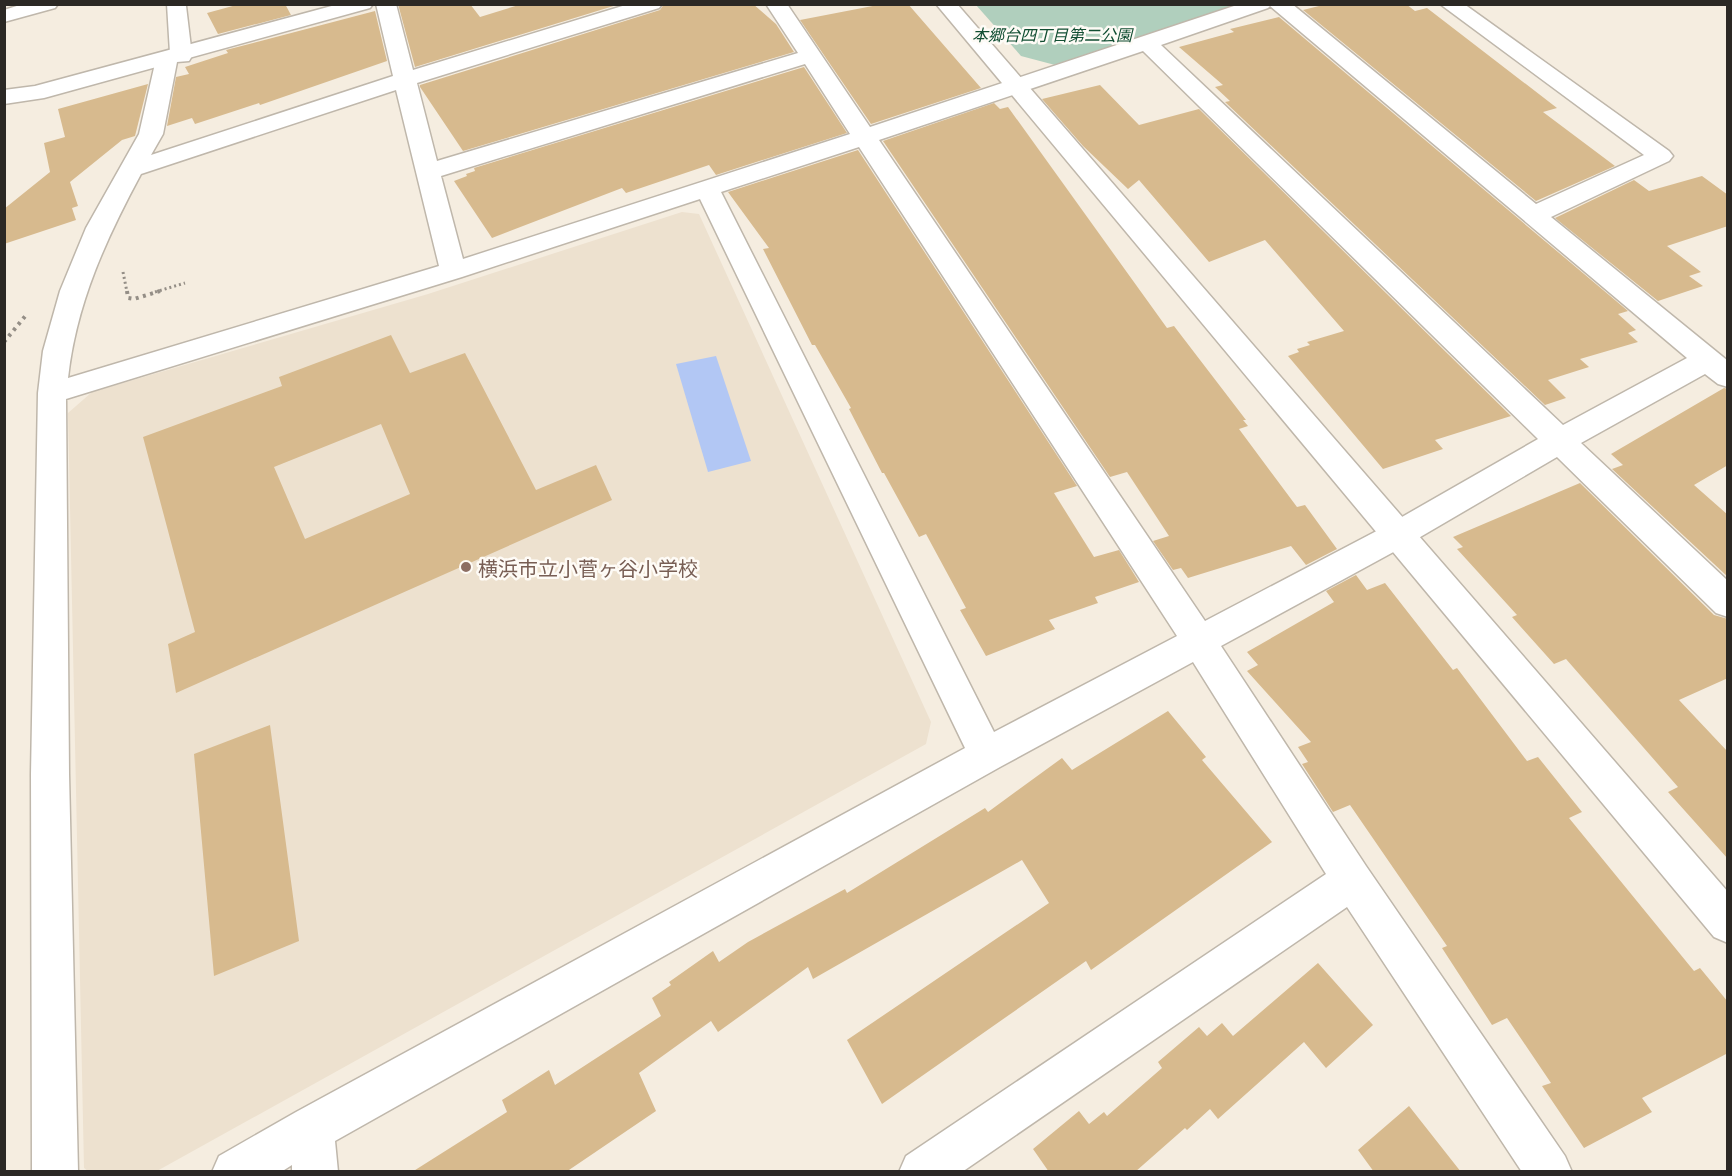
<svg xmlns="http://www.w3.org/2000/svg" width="1732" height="1176" viewBox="0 0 1732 1176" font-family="'Playfair Display','Noto Sans JP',serif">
  <rect width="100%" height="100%" fill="#f5ede0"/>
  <path fill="#ede1cf" d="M 682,212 L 699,214 L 931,722 L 926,744 L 157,1171 L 88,1171 L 84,1168 L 68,413 L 92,392 L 428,294 Z"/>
  <path fill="#b0cfbd" d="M 976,5 L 1237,5 L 1055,65 L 1021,56 Z"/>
  <path fill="#b2c7f4" d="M 716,356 L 751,461 L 708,472 L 676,364 Z"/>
  <path fill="#d7ba8e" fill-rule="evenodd" d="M 240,4 L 285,4 L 291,15 L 218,34 L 207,13 Z
    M 398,4 L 470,4 L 480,17 L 522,4 L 620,4 L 415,67 Z
    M 664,4 L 753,4 L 776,24 L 794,52 L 463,151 L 420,87 L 420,85 L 660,10 Z
    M 883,4 L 908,4 L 981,88 L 871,124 L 800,20 Z
    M 1327,4 L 1406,4 L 1415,11 L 1427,8 L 1557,108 L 1543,112 L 1615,166 L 1536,201 L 1303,10 Z
    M 375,11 L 387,61 L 260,105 L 259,103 L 195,124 L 192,118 L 167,126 L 176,77 L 189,74 L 185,67 L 228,53 L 226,50 Z
    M 1279,17 L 1628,311 L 1618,314 L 1636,330 L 1628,333 L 1638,342 L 1580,359 L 1589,367 L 1548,380 L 1566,398 L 1545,405 L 1225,102 L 1230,101 L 1215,87 L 1223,85 L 1179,47 L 1234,32 L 1230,29 Z
    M 804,67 L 847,133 L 716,175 L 709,165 L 626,193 L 622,188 L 492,238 L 454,181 L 467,176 L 466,174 L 475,171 L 474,168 Z
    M 148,84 L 135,136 L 122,140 L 70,182 L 78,206 L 72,208 L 76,220 L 4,244 L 4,209 L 50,172 L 44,143 L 65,137 L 58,109 Z
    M 1100,85 L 1139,125 L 1199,109 L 1511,416 L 1435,440 L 1443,449 L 1383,469 L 1288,356 L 1299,352 L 1297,349 L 1310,345 L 1307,342 L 1344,331 L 1265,240 L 1209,262 L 1139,180 L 1128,189 L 1083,146 L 1042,99 Z
    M 994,103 L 1000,109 L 1008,107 L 1167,328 L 1174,326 L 1246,420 L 1243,420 L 1248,426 L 1239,429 L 1297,507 L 1305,505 L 1337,549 L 1306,565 L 1291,546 L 1188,578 L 1181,568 L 1173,570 L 1153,541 L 1169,536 L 1127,472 L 1110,477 L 883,141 Z
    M 858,150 L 1077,486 L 1054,493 L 1094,557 L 1119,550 L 1139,582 L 1095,597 L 1098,603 L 1049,620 L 1055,629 L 986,656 L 960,610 L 966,608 L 926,534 L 919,537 L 884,473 L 882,473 L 849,409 L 851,408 L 815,345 L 812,345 L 763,249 L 769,248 L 728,192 Z
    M 1702,176 L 1728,195 L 1728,226 L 1667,246 L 1701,272 L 1689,276 L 1703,286 L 1658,301 L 1555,218 L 1634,180 L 1649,191 Z
    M 391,335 L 410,373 L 465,353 L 536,490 L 596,465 L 612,500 L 176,693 L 168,644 L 195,632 L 143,437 L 282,386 L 279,377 ZM 381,424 L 410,494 L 305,539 L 274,467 Z
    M 1724,388 L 1728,389 L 1728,465 L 1694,485 L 1728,515 L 1728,577 L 1612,469 L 1623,465 L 1611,454 Z
    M 1580,483 L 1714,615 L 1728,619 L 1728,678 L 1679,700 L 1728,752 L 1728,859 L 1668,792 L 1678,787 L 1566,659 L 1554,664 L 1512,617 L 1517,615 L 1457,549 L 1463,547 L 1453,537 Z
    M 1356,575 L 1367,590 L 1385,583 L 1453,670 L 1457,668 L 1527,761 L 1538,757 L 1582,812 L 1569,818 L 1694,971 L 1700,968 L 1728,1002 L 1728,1053 L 1642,1098 L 1652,1112 L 1584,1148 L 1542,1086 L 1551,1083 L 1507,1018 L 1492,1025 L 1442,948 L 1447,946 L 1350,805 L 1333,812 L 1302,764 L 1308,762 L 1298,747 L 1311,742 L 1247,671 L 1258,665 L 1247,652 L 1334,602 L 1326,591 Z
    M 1168,711 L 1206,757 L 1202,760 L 1272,842 L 1091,970 L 1086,961 L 882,1104 L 847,1040 L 1049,903 L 1022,860 L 813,979 L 808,967 L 718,1032 L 711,1021 L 639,1073 L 656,1111 L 566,1172 L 412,1172 L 507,1112 L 502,1100 L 549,1070 L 555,1085 L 661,1016 L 652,998 L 671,985 L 669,982 L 713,951 L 719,962 L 748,942 L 845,889 L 847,893 L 985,808 L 988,812 L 1062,758 L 1072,770 Z
    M 270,725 L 299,941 L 214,976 L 194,754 Z
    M 1318,963 L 1373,1025 L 1326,1068 L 1304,1042 L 1218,1119 L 1210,1109 L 1187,1130 L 1185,1128 L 1135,1172 L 1049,1172 L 1033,1149 L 1079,1111 L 1089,1124 L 1104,1112 L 1107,1116 L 1162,1068 L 1158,1062 L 1199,1027 L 1207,1036 L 1222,1023 L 1233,1036 Z
    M 1409,1106 L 1461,1172 L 1374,1172 L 1358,1150 Z"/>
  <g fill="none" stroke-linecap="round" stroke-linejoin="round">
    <defs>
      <path id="street" d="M 167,4 L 186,6 L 192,56 L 189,61 L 177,62 L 163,134 L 151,155 L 393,76 L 376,4 L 396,4 L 413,70 L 629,4 L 662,4 L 659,8 L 417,83 L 437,161 L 798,53 L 766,4 L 787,4 L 870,127 L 1240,4 L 1292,4 L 1536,204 L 1644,155 L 1440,4 L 1464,4 L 1669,151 L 1673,156 L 1669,161 L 1551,217 L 1728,361 L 1728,387 L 1718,384 L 1705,374 L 1581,443 L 1728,581 L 1728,617 L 1716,613 L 1557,457 L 1410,543 L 1221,646 L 1366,866 L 1565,1156 L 1572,1172 L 1522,1172 L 1347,907 L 962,1172 L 899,1172 L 906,1156 L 1326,874 L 1193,662 L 1000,767 L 335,1141 L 338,1172 L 292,1172 L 292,1165 L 281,1172 L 212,1172 L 219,1156 L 296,1112 L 965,748 L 700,199 L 462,277 L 66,399 L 69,774 L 78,1172 L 32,1172 L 31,774 L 38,393 L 43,351 L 60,291 L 86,228 L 139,134 L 156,59 L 159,54 L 170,53 ZM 1270,6 L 1687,358 L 1563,425 L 1161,45 L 1268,8 ZM 1143,51 L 1538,439 L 1388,525 L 1205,621 L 879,140 ZM 805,64 L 850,134 L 463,259 L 441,176 ZM 396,90 L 439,266 L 68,378 C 76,304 106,239 141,174 ZM 859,147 L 1177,636 L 994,732 L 721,192 Z"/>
      <path id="secondary" d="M 23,4 L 58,4 L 55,8 L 4,22 L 4,10 Z
        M 339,4 L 373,4 L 370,8 L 44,98 L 4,104 L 4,90 L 35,86 Z
        M 936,4 L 957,4 L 1728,892 L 1728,943 L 1714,937 Z"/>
    </defs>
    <use href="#street" stroke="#bfb7ab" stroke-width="3"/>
    <use href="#secondary" stroke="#bfb7ab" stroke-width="3"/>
    <path stroke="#948e86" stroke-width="3" stroke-dasharray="2 3" stroke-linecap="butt" d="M 123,272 L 127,292
      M 155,292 L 185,283"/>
    <path stroke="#948e86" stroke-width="4" stroke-dasharray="3 4.5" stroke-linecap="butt" d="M 127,291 L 128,298 L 134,299 L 160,291
      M 4,342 L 27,314"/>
    <use href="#street" fill="#fff" fill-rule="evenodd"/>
    <use href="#secondary" fill="#fff" fill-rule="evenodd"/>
  </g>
  <circle fill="#8d6e63" stroke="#fefbf6" stroke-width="2" cx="466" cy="567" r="6"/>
  <g text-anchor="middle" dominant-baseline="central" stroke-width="5" stroke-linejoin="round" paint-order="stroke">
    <g font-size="16" font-style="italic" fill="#114e32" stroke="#fefbf6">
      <text x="1052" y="34">本郷台四丁目第二公園</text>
    </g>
    <g font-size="20" fill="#785e54" stroke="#fefbf6" text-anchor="start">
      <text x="478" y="567">横浜市立小菅ヶ谷小学校</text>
    </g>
  </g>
  <rect width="1732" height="1176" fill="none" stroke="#2b2824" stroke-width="12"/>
</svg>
